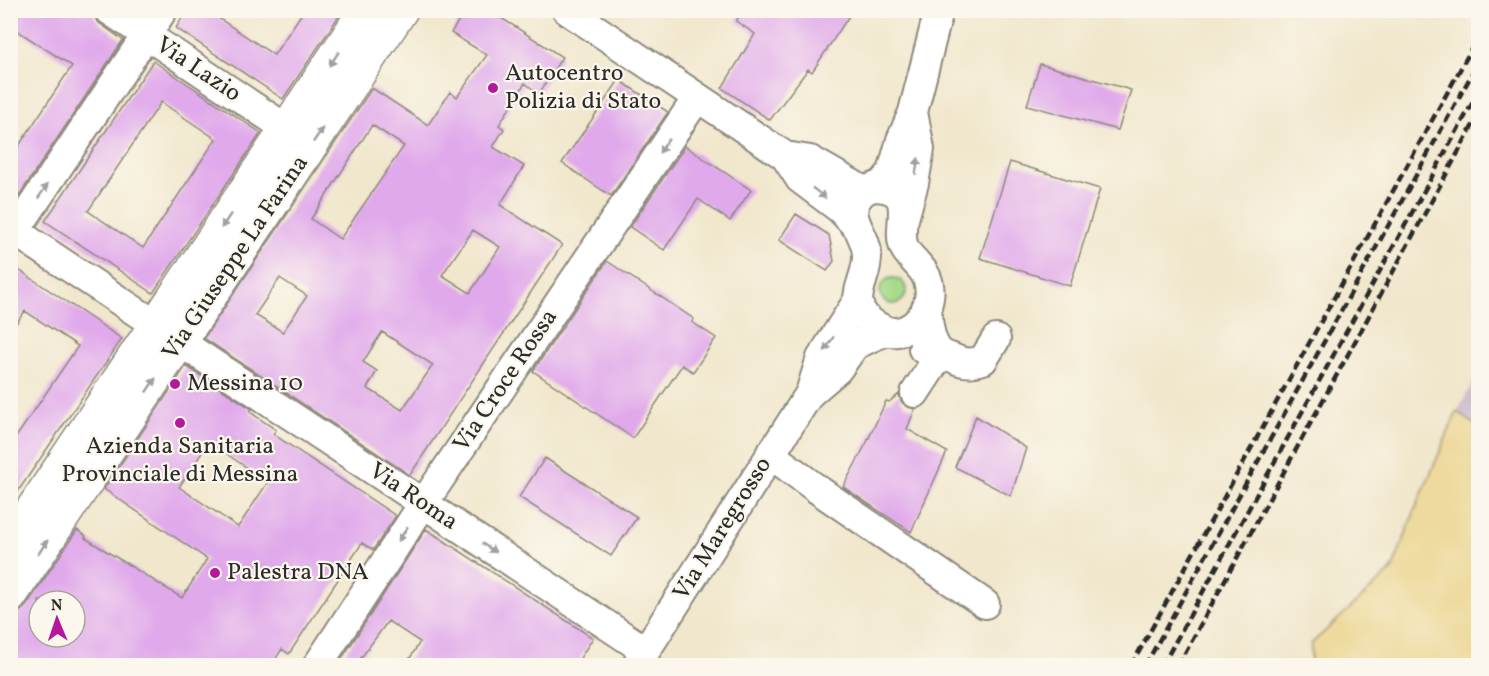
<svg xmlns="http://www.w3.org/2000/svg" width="1489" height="676" viewBox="0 0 1489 676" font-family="Vollkorn,serif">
  <rect width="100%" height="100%" fill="#fbf7ec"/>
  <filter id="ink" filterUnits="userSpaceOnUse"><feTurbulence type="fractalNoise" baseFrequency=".0167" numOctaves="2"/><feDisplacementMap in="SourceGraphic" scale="12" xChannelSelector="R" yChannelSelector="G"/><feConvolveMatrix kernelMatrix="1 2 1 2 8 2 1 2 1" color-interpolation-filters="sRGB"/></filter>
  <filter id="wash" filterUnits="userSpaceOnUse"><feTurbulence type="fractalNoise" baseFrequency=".008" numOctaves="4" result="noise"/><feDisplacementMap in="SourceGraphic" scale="24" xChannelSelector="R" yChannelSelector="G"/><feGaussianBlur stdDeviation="1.35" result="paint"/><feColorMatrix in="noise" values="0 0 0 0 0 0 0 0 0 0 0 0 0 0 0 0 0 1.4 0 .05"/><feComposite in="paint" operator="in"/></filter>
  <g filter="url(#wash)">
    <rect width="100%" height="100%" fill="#f1e7cd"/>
    <path fill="#cebed0" d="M 1478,373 L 1478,427 L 1457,412 Z"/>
    <path fill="#a5db8c" stroke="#68835c" stroke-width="1.5" d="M880 291a13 13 0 1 1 26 0a13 13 0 1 1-26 0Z"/>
    <path fill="#eeda9e" stroke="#8c8264" stroke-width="1.5" d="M 1457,412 L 1478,427 L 1478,665 L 1311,665 L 1311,644 L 1392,570 L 1417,505 Z"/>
    <g id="blocks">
      <path fill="#e0a9eb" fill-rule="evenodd" d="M 10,10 L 93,10 L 95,18 L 99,23 L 123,40 L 10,209 L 10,159 L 72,66 L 10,26 Z
        M 187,10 L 226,10 L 220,19 L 274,55 L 304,10 L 343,10 L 283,99 L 176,28 Z
        M 465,10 L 489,10 L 562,57 L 539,94 L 525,83 L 499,125 L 504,129 L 493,147 L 524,166 L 500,205 L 562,245 L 410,475 L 204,338 L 372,88 L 428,125 L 450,92 L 457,97 L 487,55 L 451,33 ZM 372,125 L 404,146 L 340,239 L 311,219 ZM 473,230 L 500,247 L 470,293 L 442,275 ZM 280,278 L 307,296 L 283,332 L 255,315 ZM 382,332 L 433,365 L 402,410 L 367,388 L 377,371 L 363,362 Z
        M 743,10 L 853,10 L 812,72 L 808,69 L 770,120 L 722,88 L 755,34 L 736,21 Z
        M 153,61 L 261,133 L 153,293 L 45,221 ZM 161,102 L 216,139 L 143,248 L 88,211 Z
        M 1040,64 L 1131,90 L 1118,130 L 1027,105 Z
        M 619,80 L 668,112 L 611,196 L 562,163 Z
        M 685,146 L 751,190 L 730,221 L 698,199 L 664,250 L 630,227 Z
        M 1010,162 L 1100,189 L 1070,286 L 980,258 Z
        M 796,214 L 829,235 L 834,261 L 827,271 L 779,240 Z
        M 607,261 L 694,319 L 692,322 L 716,338 L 693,372 L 682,365 L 633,438 L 533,371 Z
        M 10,264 L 122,339 L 10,503 L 10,446 L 78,346 L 25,311 L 10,332 Z
        M 186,366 L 252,409 L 250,412 L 276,430 L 273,434 L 396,516 L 373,550 L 362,543 L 289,654 L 282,649 L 271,666 L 10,666 L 10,614 L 19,612 L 26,606 L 77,530 L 86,536 L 85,538 L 182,598 L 207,559 L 104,489 ZM 209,442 L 268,482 L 238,527 L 179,487 ZM 39,601 L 75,601 L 75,637 L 39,637 Z
        M 899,394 L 901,401 L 906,406 L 915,409 L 907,429 L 947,452 L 911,532 L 843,487 L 867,442 L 886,401 L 889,402 Z
        M 976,416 L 1026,448 L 1011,496 L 955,467 Z
        M 545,458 L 637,517 L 611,556 L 519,497 Z
        M 426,529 L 593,638 L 575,666 L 405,666 L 420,642 L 388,621 L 355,666 L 337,666 Z"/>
    </g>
  </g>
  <g filter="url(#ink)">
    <use href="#blocks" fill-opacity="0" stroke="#8e897c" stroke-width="1.5"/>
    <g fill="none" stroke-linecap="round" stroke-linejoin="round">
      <defs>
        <path id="minor" d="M 109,10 L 287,129
          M 567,10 L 785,156 L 800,179 L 840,209 L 857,227
          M 785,156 L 810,160 L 864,191
          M 875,187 C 920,189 895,225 904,247 C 909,258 921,265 926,276 C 937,298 921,329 897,332 C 889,333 882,329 875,325 C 842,302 868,283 867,255 C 867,235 845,218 857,199 C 862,191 867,189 875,187 Z
          M 875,187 L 883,183 L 892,172 L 901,140 L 913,112 L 939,10
          M 904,219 L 914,183 L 920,149 L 913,112
          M 10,228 L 156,325
          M 10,239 L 163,10
          M 927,307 C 928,321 929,343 941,353 C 945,356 951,357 955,359 C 965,364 973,363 983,360 L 996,339
          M 180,342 L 646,651
          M 810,393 L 821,358 L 858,300
          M 915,393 L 941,353 L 923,349
          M 770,454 L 817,489 L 985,604
          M 317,666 L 423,504 L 697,98
          M 636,666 L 810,393 L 838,369 L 855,345 L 874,336 L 888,331"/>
        <path id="major" d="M 10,543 L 366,10
          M 10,596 L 401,10"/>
      </defs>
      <use href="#minor" stroke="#8e897c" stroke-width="32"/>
      <use href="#major" stroke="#8e897c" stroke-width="36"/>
      <use href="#minor" stroke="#fff" stroke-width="28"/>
      <use href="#major" stroke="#fff" stroke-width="33"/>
      <path stroke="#2b2b2b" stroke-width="4.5" stroke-dasharray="9 4.5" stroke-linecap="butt" d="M 1131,666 L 1478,37
        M 1145,666 L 1478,63
        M 1162,666 L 1478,93
        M 1178,666 L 1478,116"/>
    </g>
    <defs><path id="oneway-solid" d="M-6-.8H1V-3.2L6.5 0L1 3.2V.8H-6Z" transform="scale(1.5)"/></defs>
    <g fill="#a0a0a0">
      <use href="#oneway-solid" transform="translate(334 59) rotate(124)"/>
      <use href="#oneway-solid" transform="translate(318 135) rotate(-56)"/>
      <use href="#oneway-solid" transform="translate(664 146) rotate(124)"/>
      <use href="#oneway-solid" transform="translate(917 166) rotate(-80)"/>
      <use href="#oneway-solid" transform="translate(43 191) rotate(-56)"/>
      <use href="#oneway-solid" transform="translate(819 193) rotate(38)"/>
      <use href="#oneway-solid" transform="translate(226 221) rotate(124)"/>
      <use href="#oneway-solid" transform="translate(829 344) rotate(122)"/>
      <use href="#oneway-solid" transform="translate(151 385) rotate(-56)"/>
      <use href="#oneway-solid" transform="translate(403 534) rotate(123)"/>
      <use href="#oneway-solid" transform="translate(43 547) rotate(-56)"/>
      <use href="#oneway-solid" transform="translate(489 548) rotate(33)"/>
    </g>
  </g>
  <g fill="#b5179e" stroke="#fbf7ec" stroke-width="2">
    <circle cx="493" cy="88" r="6"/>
    <circle cx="175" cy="384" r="6"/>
    <circle cx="180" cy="423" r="6"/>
    <circle cx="215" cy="573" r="6"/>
  </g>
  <g text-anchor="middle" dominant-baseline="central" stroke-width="4.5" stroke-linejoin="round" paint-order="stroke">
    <g font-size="24" fill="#2b2b2b" stroke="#fbf7ec">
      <text transform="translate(198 70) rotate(34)">Via Lazio</text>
      <text transform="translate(236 258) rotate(-56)">Via Giuseppe La Farina</text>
      <text transform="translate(506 381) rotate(-56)">Via Croce Rossa</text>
      <text transform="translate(413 497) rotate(34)">Via Roma</text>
      <text transform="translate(723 529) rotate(-58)">Via Maregrosso</text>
    </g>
    <g font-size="24" fill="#2b2b2b" stroke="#fbf7ec" text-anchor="start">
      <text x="505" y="74">Autocentro<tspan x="505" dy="28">Polizia di Stato</tspan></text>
      <text x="187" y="384">Messina 10</text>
      <text x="180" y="447" text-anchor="middle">Azienda Sanitaria<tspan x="180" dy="28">Provinciale di Messina</tspan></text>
      <text x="227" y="573">Palestra DNA</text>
    </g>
  </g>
  <rect width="1489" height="676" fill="none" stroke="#fbf7ec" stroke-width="36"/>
  <g transform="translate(57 619) rotate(358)"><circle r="28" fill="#fbf7ec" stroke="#a8a59f" stroke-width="1.5"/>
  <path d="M0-4.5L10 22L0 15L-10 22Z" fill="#b5179e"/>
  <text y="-9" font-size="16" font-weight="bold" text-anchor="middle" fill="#2b2b2b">N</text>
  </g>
</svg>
